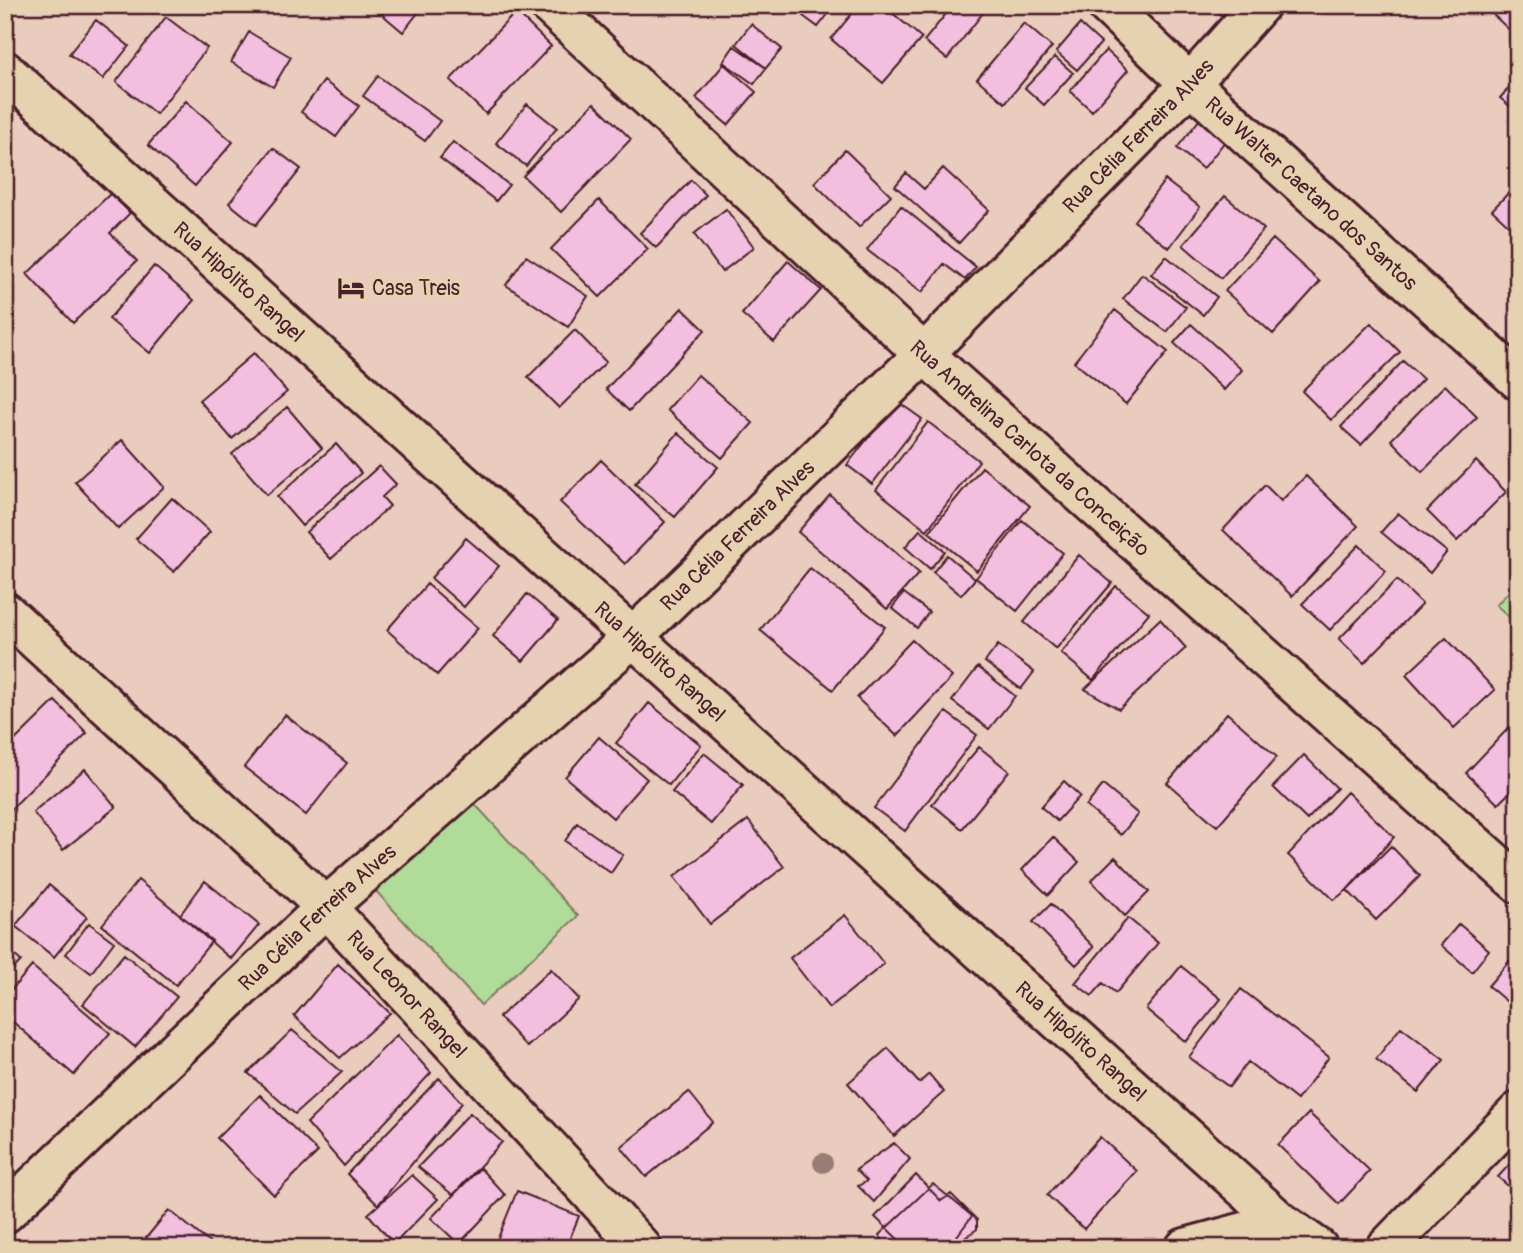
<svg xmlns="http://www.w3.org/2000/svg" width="1523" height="1253" viewBox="0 0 1523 1253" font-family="Pangolin,sans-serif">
  <rect width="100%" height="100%" fill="#eaccbe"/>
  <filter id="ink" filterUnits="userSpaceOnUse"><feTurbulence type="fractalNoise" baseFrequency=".0143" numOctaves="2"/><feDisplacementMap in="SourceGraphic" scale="14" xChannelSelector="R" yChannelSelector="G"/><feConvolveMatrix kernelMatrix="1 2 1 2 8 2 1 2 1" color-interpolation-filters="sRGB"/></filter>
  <g filter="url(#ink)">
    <path fill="#b0db99" stroke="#7d7d62" stroke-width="2" d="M 1518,582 L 1518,625 L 1496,605 Z
      M 472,801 L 578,916 L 481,1005 L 375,890 Z"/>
    <path fill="#f2bfde" stroke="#4a1f2b" stroke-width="2" d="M 371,5 L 424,5 L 403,32 Z
      M 796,5 L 819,5 L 829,13 L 818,27 L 803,16 L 805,12 Z
      M 859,5 L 883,5 L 922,38 L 883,83 L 831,39 Z
      M 953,5 L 989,5 L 947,59 L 924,41 Z
      M 1209,5 L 1237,5 L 1226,19 Z
      M 1493,5 L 1518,5 L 1518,38 L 1488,10 Z
      M 516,12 L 551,46 L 486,114 L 450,80 Z
      M 166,17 L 207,48 L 156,114 L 116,82 Z
      M 96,20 L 129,46 L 103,79 L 69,54 Z
      M 1024,23 L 1052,47 L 1005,103 L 977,79 Z
      M 751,24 L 782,49 L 766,68 L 736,44 Z
      M 1080,24 L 1101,43 L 1077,70 L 1056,52 Z
      M 249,32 L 291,57 L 273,87 L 231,62 Z
      M 734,46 L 766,68 L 754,84 L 723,62 Z
      M 1106,50 L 1128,70 L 1092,111 L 1070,91 Z
      M 1055,57 L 1073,73 L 1044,105 L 1025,88 Z
      M 724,64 L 756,92 L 728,125 L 696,98 Z
      M 378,76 L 440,121 L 425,141 L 363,96 Z
      M 1518,78 L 1518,113 L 1500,98 Z
      M 324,81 L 359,106 L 336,137 L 301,112 Z
      M 186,101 L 233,142 L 195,186 L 148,145 Z
      M 594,103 L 631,139 L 561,212 L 523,176 Z
      M 527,104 L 557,128 L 526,166 L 496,143 Z
      M 1200,119 L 1226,140 L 1203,169 L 1177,148 Z
      M 453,142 L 509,185 L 496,201 L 440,158 Z
      M 273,148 L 301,169 L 256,225 L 229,203 Z
      M 845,150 L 891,195 L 859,227 L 814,183 Z
      M 943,168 L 989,210 L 959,243 L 895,186 L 906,173 L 924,189 Z
      M 691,180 L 706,195 L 656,248 L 640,233 Z
      M 1165,180 L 1200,207 L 1169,248 L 1134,221 Z
      M 1518,183 L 1518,234 L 1492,210 Z
      M 111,193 L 130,213 L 110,233 L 137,261 L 73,323 L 27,274 Z
      M 1225,196 L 1264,229 L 1221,278 L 1183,245 Z
      M 599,200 L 648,249 L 600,297 L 551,249 Z
      M 901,206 L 976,267 L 965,280 L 944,264 L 922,292 L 867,250 Z
      M 726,209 L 754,247 L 722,272 L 694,234 Z
      M 1273,239 L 1320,282 L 1273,334 L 1225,291 Z
      M 526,256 L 588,296 L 568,327 L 506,285 Z
      M 1166,256 L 1217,297 L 1203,315 L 1151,274 Z
      M 788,261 L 821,290 L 774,342 L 742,314 Z
      M 154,266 L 194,300 L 150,353 L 109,319 Z
      M 1142,274 L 1186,307 L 1167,332 L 1123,299 Z
      M 682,308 L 705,330 L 629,411 L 606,389 Z
      M 1115,310 L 1168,352 L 1126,404 L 1074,362 Z
      M 1371,323 L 1400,352 L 1331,420 L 1302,391 Z
      M 1191,324 L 1242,370 L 1224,390 L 1174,343 Z
      M 575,330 L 606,362 L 559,408 L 528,377 Z
      M 254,353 L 287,392 L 232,439 L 199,400 Z
      M 1403,361 L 1423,379 L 1361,445 L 1341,427 Z
      M 698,375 L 753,423 L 722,458 L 667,410 Z
      M 1445,385 L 1477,417 L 1422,472 L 1391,440 Z
      M 897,401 L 922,419 L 872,484 L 847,465 Z
      M 287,407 L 322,448 L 267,495 L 232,454 Z
      M 928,422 L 979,461 L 927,530 L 876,490 Z
      M 678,433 L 718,467 L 675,517 L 635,484 Z
      M 122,440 L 164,487 L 118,529 L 75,482 Z
      M 336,444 L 361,473 L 302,526 L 277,497 Z
      M 601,460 L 665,522 L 625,564 L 560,502 Z
      M 1476,461 L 1506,492 L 1457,541 L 1427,511 Z
      M 379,466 L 396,484 L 382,497 L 390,506 L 331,559 L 306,532 Z
      M 982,467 L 1030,506 L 977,571 L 929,532 Z
      M 1306,476 L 1358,526 L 1292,596 L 1223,530 L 1265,485 L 1281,501 Z
      M 830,495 L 919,573 L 887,609 L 798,532 Z
      M 172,498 L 210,532 L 174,572 L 136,539 Z
      M 1398,513 L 1447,552 L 1430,573 L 1381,532 Z
      M 1022,520 L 1063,553 L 1017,611 L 976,578 Z
      M 920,530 L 945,551 L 930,569 L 905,547 Z
      M 466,538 L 499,566 L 464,607 L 431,578 Z
      M 1359,545 L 1386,571 L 1330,630 L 1302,604 Z
      M 947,555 L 975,579 L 961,595 L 933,572 Z
      M 1079,555 L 1112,583 L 1056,649 L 1024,622 Z
      M 810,568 L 885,627 L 833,690 L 760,630 Z
      M 1397,580 L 1422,604 L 1364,663 L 1339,639 Z
      M 427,584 L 478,628 L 437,675 L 387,630 Z
      M 1116,586 L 1149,613 L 1093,680 L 1061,653 Z
      M 904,593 L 929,612 L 917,628 L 892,608 Z
      M 527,594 L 558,620 L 523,661 L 493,636 Z
      M 1160,619 L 1186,648 L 1119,709 L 1085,689 Z
      M 1446,638 L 1495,690 L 1454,728 L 1406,675 Z
      M 912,640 L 952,677 L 897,736 L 857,698 Z
      M 998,645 L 1034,672 L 1021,689 L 985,662 Z
      M 978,667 L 1015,696 L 989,729 L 952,701 Z
      M 55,701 L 87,733 L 5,815 L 5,750 Z
      M 649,703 L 701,745 L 669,785 L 616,743 Z
      M 946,712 L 977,735 L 905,831 L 874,808 Z
      M 1227,713 L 1277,757 L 1217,826 L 1167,783 Z
      M 285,715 L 347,763 L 306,815 L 244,767 Z
      M 1518,718 L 1518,784 L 1498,804 L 1466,773 Z
      M 599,737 L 647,779 L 613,818 L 565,777 Z
      M 979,747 L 1009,771 L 962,829 L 932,804 Z
      M 704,753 L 743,785 L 711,824 L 672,792 Z
      M 1304,755 L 1337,788 L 1307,820 L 1273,787 Z
      M 85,769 L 116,807 L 63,850 L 33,812 Z
      M 1064,781 L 1080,796 L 1057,821 L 1041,807 Z
      M 1103,785 L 1138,814 L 1121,835 L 1086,806 Z
      M 1347,792 L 1394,837 L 1347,890 L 1334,900 L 1288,855 Z
      M 748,820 L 784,867 L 710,924 L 674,877 Z
      M 577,823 L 623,855 L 611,873 L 565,841 Z
      M 1053,837 L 1079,862 L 1048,895 L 1022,870 Z
      M 1391,846 L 1420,876 L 1376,920 L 1347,890 Z
      M 1115,857 L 1149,892 L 1125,916 L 1091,881 Z
      M 138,880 L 212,941 L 176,985 L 102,925 Z
      M 205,881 L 259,925 L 231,959 L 180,915 Z
      M 49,885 L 87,917 L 54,957 L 15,926 Z
      M 1051,904 L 1094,947 L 1076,965 L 1033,922 Z
      M 845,915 L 884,964 L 829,1008 L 790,958 Z
      M 1128,918 L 1158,943 L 1116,993 L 1103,983 L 1092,996 L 1075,983 Z
      M 89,923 L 114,942 L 91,973 L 66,954 Z
      M 1459,924 L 1489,950 L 1472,972 L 1441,945 Z
      M 5,947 L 21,961 L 5,978 Z
      M 1518,951 L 1518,1011 L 1488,986 Z
      M 124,954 L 177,997 L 135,1047 L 83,1004 Z
      M 338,964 L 390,1013 L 340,1058 L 294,1016 Z
      M 32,966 L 110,1033 L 74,1075 L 5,1015 L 5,997 Z
      M 1181,966 L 1221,999 L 1186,1042 L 1146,1009 Z
      M 551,969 L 579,999 L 527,1047 L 499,1017 Z
      M 1241,989 L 1329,1057 L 1297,1100 L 1248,1062 L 1229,1087 L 1189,1057 Z
      M 1401,1027 L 1444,1060 L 1418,1092 L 1376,1059 Z
      M 292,1030 L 342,1072 L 295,1114 L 248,1073 Z
      M 397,1035 L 431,1073 L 344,1166 L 307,1123 Z
      M 888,1048 L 919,1083 L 929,1074 L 944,1092 L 894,1136 L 848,1083 Z
      M 439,1078 L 462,1103 L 378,1205 L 347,1174 Z
      M 689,1092 L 713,1122 L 646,1177 L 621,1147 Z
      M 260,1095 L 318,1152 L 274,1195 L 217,1138 Z
      M 470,1113 L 502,1142 L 453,1195 L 418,1167 Z
      M 1309,1113 L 1370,1171 L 1339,1204 L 1278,1145 Z
      M 1100,1137 L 1137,1171 L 1084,1229 L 1047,1195 Z
      M 894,1143 L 910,1159 L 874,1202 L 858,1186 L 867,1181 L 856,1170 Z
      M 1518,1155 L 1518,1195 L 1498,1177 Z
      M 480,1168 L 505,1195 L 459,1244 L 431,1218 Z
      M 412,1175 L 438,1199 L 394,1244 L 368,1214 Z
      M 916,1175 L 941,1201 L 951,1194 L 977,1220 L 977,1229 L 951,1248 L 907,1248 L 875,1217 Z
      M 933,1184 L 972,1216 L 948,1248 L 887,1248 L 879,1235 Z
      M 517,1191 L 579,1216 L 566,1248 L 494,1248 Z
      M 169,1210 L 216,1248 L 147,1248 L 142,1243 Z"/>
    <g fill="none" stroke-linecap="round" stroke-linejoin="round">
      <defs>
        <g id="minor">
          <path id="s1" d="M 549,5 L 924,354 L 1518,883"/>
          <path id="s2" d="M 1107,5 L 1190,84 L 1518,380"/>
          <path id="s3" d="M 5,71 L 1281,1222 L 1318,1248"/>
          <path id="s4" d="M 5,612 L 326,907 L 642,1248"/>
          <path id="s5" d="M 5,1213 L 326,907 L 632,638 L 924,354 L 1190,84 L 1260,5"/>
          <path d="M 1185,1248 L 1281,1222"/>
          <path d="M 1386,1248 L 1518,1112"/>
        </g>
      </defs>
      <use href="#minor" stroke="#4a1f2b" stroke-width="44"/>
      <use href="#minor" stroke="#e6d1b0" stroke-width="38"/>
    </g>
    <circle fill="#9a7c76" cx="823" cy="1163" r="10"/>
  </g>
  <defs>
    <symbol id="hotel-bare" viewBox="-9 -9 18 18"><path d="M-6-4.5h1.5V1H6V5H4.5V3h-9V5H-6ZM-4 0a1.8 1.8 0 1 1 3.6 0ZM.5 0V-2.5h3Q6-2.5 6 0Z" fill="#4a1f2b" stroke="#e6d1b0" stroke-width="2.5" paint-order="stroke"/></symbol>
  </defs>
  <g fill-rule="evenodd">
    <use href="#hotel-bare" x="332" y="269" width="38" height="38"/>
  </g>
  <g text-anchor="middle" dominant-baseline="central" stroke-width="7" stroke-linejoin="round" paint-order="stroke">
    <g font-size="21" fill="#4a1f2b" stroke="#e6d1b0">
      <text stroke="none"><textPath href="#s5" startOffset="1564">Rua Célia Ferreira Alves</textPath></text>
      <text stroke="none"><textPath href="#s2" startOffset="278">Rua Walter Caetano dos Santos</textPath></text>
      <text stroke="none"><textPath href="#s3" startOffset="315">Rua Hipólito Rangel</textPath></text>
      <text stroke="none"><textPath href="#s1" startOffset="654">Rua Andrelina Carlota da Conceição</textPath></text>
      <text stroke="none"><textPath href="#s5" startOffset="998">Rua Célia Ferreira Alves</textPath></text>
      <text stroke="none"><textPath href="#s3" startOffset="882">Rua Hipólito Rangel</textPath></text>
      <text stroke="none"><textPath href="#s5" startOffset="430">Rua Célia Ferreira Alves</textPath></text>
      <text stroke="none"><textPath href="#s4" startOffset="555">Rua Leonor Rangel</textPath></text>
      <text stroke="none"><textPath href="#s3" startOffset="1449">Rua Hipólito Rangel</textPath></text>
    </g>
    <g font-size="21" fill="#4a1f2b" stroke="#e6d1b0" text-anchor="start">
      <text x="372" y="288">Casa Treis</text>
    </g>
  </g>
  <rect width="1523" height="1253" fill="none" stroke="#e6d1b0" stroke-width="28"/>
  <rect x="14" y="14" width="1495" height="1225" fill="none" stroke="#4a1f2b" stroke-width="2.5" filter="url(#ink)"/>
</svg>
